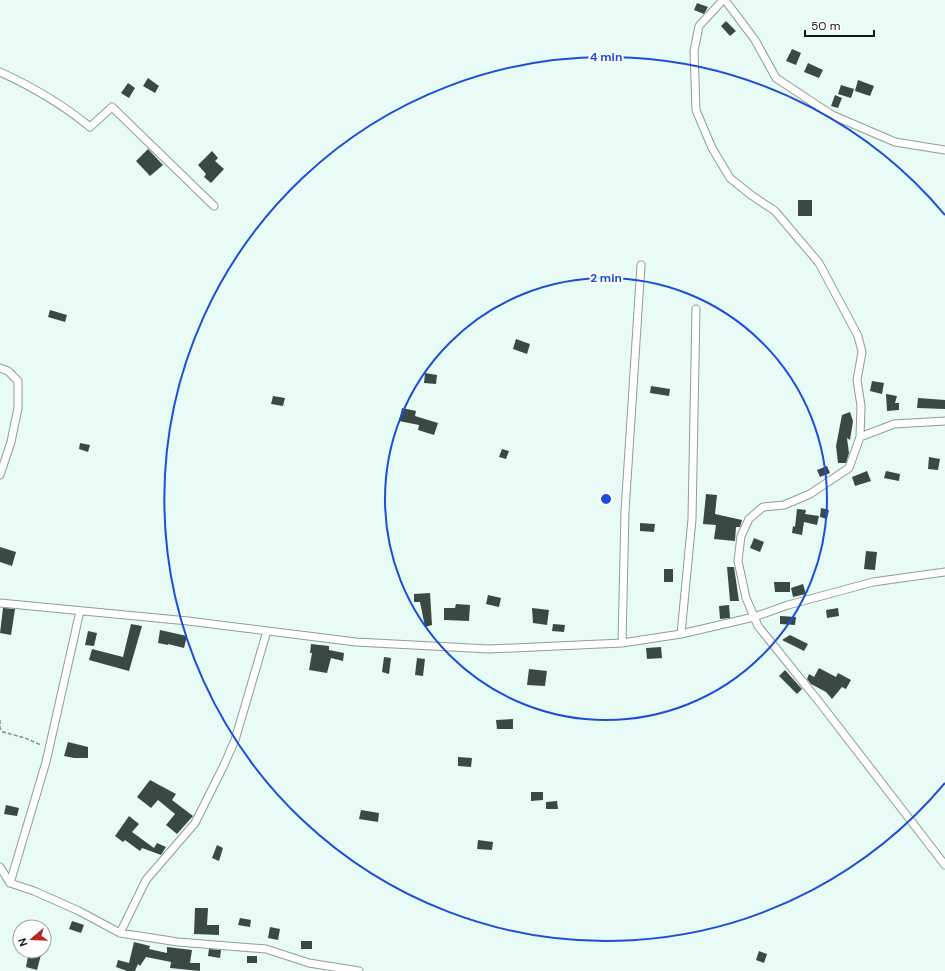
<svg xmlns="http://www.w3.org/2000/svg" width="945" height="971" viewBox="0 0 945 971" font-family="'DM Sans',sans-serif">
  <rect width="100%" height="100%" fill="#e9fbf6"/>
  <path fill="#3a4944" d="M 697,3 L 708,7 L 704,14 L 694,10 Z
    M 726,21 L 736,31 L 730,36 L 721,26 Z
    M 792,49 L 801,53 L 796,65 L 786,61 Z
    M 808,63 L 823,70 L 819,78 L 804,72 Z
    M 148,78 L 159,86 L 155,93 L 143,86 Z
    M 858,80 L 874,86 L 870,96 L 855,91 Z
    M 128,83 L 135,88 L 129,98 L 121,93 Z
    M 841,85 L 854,89 L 851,98 L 838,94 Z
    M 835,95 L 842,98 L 838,108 L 831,106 Z
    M 148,149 L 163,165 L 150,176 L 136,161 Z
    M 212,151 L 218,158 L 215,161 L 224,169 L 211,183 L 204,177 L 206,174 L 198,165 Z
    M 798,200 L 812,200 L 812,216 L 798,216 Z
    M 50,310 L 67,315 L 65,322 L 48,317 Z
    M 516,339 L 530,344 L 527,354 L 513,349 Z
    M 425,373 L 437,375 L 436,384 L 424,383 Z
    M 872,381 L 884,383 L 882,394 L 870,391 Z
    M 651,386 L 670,389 L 669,396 L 650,393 Z
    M 886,394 L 897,396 L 895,403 L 899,403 L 899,410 L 887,411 Z
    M 273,396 L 285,398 L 283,406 L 271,404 Z
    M 918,398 L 945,400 L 945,409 L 917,408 Z
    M 402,408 L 416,411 L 415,416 L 438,423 L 434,435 L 418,430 L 419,425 L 399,421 Z
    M 850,412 L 853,421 L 850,440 L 847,438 L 849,453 L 846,463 L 838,463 L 836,446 L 842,415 Z
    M 80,443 L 90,445 L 88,452 L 79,449 Z
    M 502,449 L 509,451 L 506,459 L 499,457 Z
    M 929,457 L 940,459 L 938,470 L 928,469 Z
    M 827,466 L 830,473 L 820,477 L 817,470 Z
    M 867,471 L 871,481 L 855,486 L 852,477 Z
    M 886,471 L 900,474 L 899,481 L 884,478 Z
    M 706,494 L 717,495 L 715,514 L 742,520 L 740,527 L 736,527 L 735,541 L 714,539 L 716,525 L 703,524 Z
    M 821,508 L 829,510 L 827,519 L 820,517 Z
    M 797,509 L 806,510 L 805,514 L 819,516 L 817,525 L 804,522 L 802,535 L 792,533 L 793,526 L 795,527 Z
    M 640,523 L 655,524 L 654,532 L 640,531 Z
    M 754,538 L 764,542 L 760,552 L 750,548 Z
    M 0,547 L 16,552 L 12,566 L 0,562 Z
    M 866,551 L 877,552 L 875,570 L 864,569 Z
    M 727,567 L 734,567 L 739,601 L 730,601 Z
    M 664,569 L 673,569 L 673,582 L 664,582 Z
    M 774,582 L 790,582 L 790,592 L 775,592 Z
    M 803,584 L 806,594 L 793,597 L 791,588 Z
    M 430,593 L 432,625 L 425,627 L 420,602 L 414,602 L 414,594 Z
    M 488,595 L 501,598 L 499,607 L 486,604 Z
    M 456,604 L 470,605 L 469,621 L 444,620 L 444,608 L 455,608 Z
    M 729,605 L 730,618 L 720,619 L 719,606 Z
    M 3,608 L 15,609 L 11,635 L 0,633 Z
    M 532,608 L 549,610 L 547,625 L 533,623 Z
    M 838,608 L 839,616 L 827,618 L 826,610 Z
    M 780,616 L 796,617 L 795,625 L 780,624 Z
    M 131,624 L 142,626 L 129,671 L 89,660 L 92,649 L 123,657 Z
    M 553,624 L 565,625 L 564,632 L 552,631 Z
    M 160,630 L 187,636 L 184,648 L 168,644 L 168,645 L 158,643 Z
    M 88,631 L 97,633 L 94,646 L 85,645 Z
    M 790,635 L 808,644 L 804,651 L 782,640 Z
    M 311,644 L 329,646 L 329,650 L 344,653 L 343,661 L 331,658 L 327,673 L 309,670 L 312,653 L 310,653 Z
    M 661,647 L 662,658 L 647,659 L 646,648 Z
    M 384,657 L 391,658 L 389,674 L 382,672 Z
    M 417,658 L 425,659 L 423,676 L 415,675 Z
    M 819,668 L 836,677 L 838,673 L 851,680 L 846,689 L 842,687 L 832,699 L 826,692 L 811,684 L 807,679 L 809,674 L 814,677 Z
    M 529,669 L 547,671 L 545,686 L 527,685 Z
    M 785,670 L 802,689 L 797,694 L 779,676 Z
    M 513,719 L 513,729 L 497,729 L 496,720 Z
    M 68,742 L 88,747 L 88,758 L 74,758 L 64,756 Z
    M 458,757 L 472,758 L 471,767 L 458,766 Z
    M 150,780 L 176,794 L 172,800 L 193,816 L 177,834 L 166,825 L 175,814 L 158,800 L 151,808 L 137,797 Z
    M 531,792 L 543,792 L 543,800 L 531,801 Z
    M 557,801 L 558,809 L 546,809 L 546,802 Z
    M 6,805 L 19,808 L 17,816 L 4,814 Z
    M 361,810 L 379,813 L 378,822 L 359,819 Z
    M 129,816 L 139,824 L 132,832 L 154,848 L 157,843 L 166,847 L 161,855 L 142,848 L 140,851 L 125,840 L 123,842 L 115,836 Z
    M 478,840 L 493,842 L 492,850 L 477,849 Z
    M 217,845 L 223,848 L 219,861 L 212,858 Z
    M 195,908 L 208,908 L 207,925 L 219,925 L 219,935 L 194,934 Z
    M 240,918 L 251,920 L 250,927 L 238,925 Z
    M 72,921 L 84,925 L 81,933 L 69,929 Z
    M 270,927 L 280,929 L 278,940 L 268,938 Z
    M 301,941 L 312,941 L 312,949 L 301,949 Z
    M 134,942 L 150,946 L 149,949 L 167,953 L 167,947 L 192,950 L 190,963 L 200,963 L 200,971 L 170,968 L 171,962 L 146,957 L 140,966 L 138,964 L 135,971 L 127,971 L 116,967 L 118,960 L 129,963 Z
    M 209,949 L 221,950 L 220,958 L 208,956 Z
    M 29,951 L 42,951 L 37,970 L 26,967 Z
    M 759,951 L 767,954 L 764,963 L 756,960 Z
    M 247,956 L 257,956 L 257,963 L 247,963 Z"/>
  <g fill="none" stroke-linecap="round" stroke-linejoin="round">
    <defs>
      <path id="minor" d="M 723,0 L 699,26 L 694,51 L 696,110 L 712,148 L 730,178 L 751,195 L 775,211 L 819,263 L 858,336 L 862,352 L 857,380 L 861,406 L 860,437 L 849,468 L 810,494 L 784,505 L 763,507 L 749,519 L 741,536 L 738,561 L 746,598 L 758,626 L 820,703 L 945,865
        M 725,0 L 755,40 L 776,78 L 832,115 L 895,142 L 945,150
        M 0,72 C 33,87 62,104 90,127 L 112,107 L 214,206
        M 0,368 L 8,371 L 18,381 L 18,408 L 11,442 L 0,475
        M 860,437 L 894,424 L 945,421
        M 0,603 L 188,621 L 356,642 L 489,649 L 622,643 L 681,634 L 754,617 L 788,605 L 873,582 L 945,572
        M 681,634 L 692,519 L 696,309
        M 622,643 L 625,511 L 641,265
        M 0,867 L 10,883 L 34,891 L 79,911 L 120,933 L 178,942 L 266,949 L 309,963 L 359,971
        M 10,883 L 46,762 L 80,611
        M 120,933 L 146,880 L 195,823 L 224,765 L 235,740 L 267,631"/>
    </defs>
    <use href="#minor" stroke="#8d9e99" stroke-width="9"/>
    <path stroke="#828f8b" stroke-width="1.5" stroke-dasharray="4 2" stroke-linecap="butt" d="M 0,720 L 0,728 L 3,732 L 25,738 L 41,745"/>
    <use href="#minor" stroke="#fff" stroke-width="7"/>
  </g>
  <g fill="none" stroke="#1d4ed8" stroke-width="2">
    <circle cx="606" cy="499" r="221"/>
    <path d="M945 783A442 442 0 1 1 945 215"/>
  </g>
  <circle cx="606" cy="499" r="6" fill="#1d4ed8" stroke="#fff" stroke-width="2"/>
  <g font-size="12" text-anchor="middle" font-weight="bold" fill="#1d4ed8" stroke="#fff" stroke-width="4" stroke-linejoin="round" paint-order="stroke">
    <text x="606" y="61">4 min</text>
    <text x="606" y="282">2 min</text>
  </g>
  <g transform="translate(32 939) rotate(251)"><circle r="19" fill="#ffffff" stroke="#9fa2a1"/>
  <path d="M0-3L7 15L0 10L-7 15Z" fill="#b72728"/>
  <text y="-6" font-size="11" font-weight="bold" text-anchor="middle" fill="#101715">N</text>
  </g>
  <path d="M805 30v6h69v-6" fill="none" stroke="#101715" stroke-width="2"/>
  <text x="811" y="30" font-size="12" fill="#101715" stroke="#ffffff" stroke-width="3" paint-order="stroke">50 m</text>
</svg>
